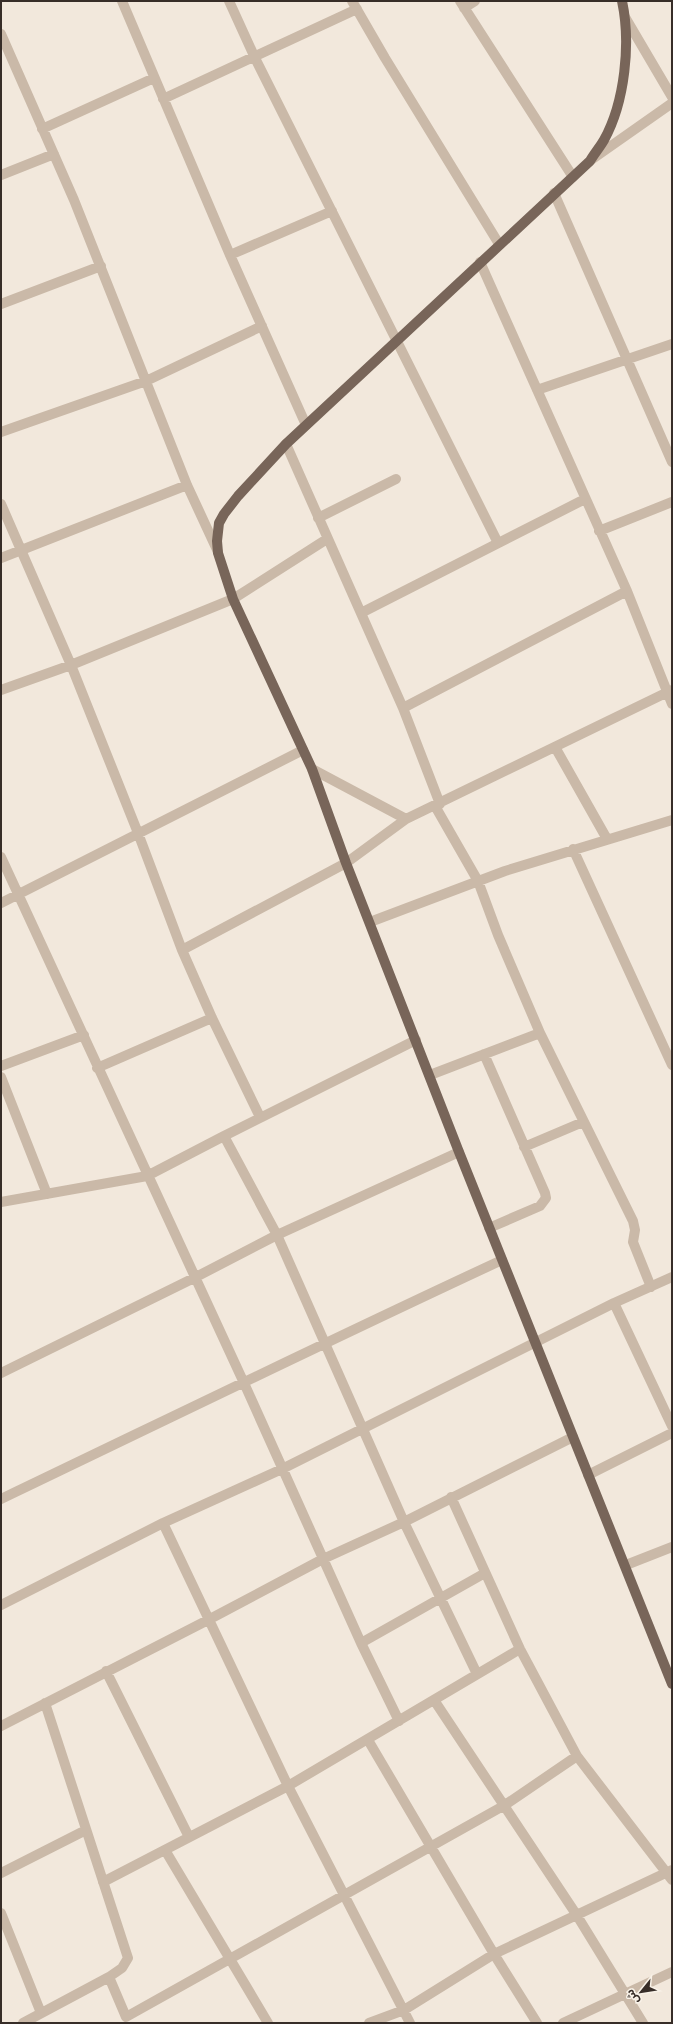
<svg xmlns="http://www.w3.org/2000/svg" width="673" height="2024" viewBox="0 0 673 2024" font-family="Karla,'Noto Sans Arabic',sans-serif">
  <rect width="100%" height="100%" fill="#f2e8dc"/>
  <g fill="none" stroke-linecap="round" stroke-linejoin="round">
    <path stroke="#cab9a8" stroke-width="10" d="M 122,1 L 230,255 L 306,425
      M 229,1 L 255,58 L 498,543
      M 352,1 L 385,58 L 499,244
      M 460,1 L 573,177
      M 464,8 L 475,1
      M 625,17 L 672,97
      M 1,34 L 74,200 L 187,485 L 218,552
      M 163,99 L 357,9
      M 42,129 L 154,78
      M 591,160 L 672,103
      M 1,175 L 54,154
      M 554,193 L 672,462
      M 230,255 L 332,211
      M 480,262 L 627,591 L 672,704
      M 1,304 L 101,266
      M 537,390 L 672,344
      M 1,432 L 146,381 L 262,326
      M 286,444 L 403,708 L 440,804
      M 1,504 L 71,665 L 138,833 L 182,950 L 212,1018 L 260,1117
      M 318,518 L 396,479
      M 599,531 L 672,502
      M 1,558 L 187,485
      M 361,613 L 585,499
      M 1,690 L 71,665 L 233,599 L 327,539
      M 403,708 L 627,591
      M 555,747 L 607,839
      M 312,769 L 406,819
      M 573,849 L 672,1065
      M 1,857 L 244,1383 L 361,1643 L 399,1721
      M 1,903 L 303,750
      M 370,922 L 505,871 L 672,820
      M 182,950 L 346,863 L 406,819 L 672,690
      M 540,1033 L 633,1221 L 635,1230 L 633,1242 L 651,1287
      M 484,1054 L 545,1193 L 546,1198 L 540,1206 L 489,1228
      M 1,1066 L 84,1035
      M 97,1068 L 212,1018
      M 430,1075 L 540,1033 L 498,935 L 478,881 L 435,806
      M 1,1077 L 47,1194
      M 224,1136 L 416,1040
      M 524,1147 L 583,1122
      M 1,1202 L 147,1176 L 224,1136 L 277,1235 L 404,1522 L 477,1674
      M 614,1303 L 672,1426
      M 1,1373 L 194,1278 L 277,1235 L 459,1152
      M 588,1475 L 672,1433
      M 451,1497 L 520,1649 L 577,1756
      M 1,1499 C 168,1419 334,1338 502,1260
      M 163,1523 L 288,1786 L 410,2023
      M 626,1565 L 672,1547
      M 1,1605 L 163,1523 L 282,1469 L 614,1303 L 672,1277
      M 361,1643 L 485,1573
      M 106,1671 L 189,1837
      M 434,1700 L 576,1914 L 643,2023
      M 45,1703 L 128,1958 L 122,1968 L 109,1977
      M 1,1726 L 208,1620 L 323,1559 L 404,1522 L 573,1437
      M 368,1740 L 494,1954 L 537,2023
      M 165,1850 L 268,2023
      M 1,1873 L 86,1830
      M 103,1882 L 288,1786 L 520,1649
      M 1,1913 L 41,2013
      M 23,2023 L 109,1977 L 126,2017 L 505,1805 L 577,1756 L 672,1880
      M 369,2023 L 404,2010 L 494,1954 L 672,1870
      M 563,2023 L 672,1972"/>
    <path stroke="#786559" stroke-width="10" d="M 622,1 C 631,43 625,102 604,140 C 600,147 594,154 590,161 L 286,444 L 238,496 L 224,514 L 219,523 L 217,541 L 218,553 L 233,599 L 312,769 L 346,863 L 459,1152 L 672,1684"/>
  </g>
  <rect width="673" height="2024" fill="none" stroke="#372d28" stroke-width="4"/>
  <g transform="translate(641 1992) rotate(240)" stroke="#f9f2e8" stroke-width="3" paint-order="stroke">
  <path d="M0-3L7 15L0 10L-7 15Z" fill="#372d28"/>
  <text y="-6" font-size="11" font-weight="bold" text-anchor="middle" fill="#372d28">ش</text>
  </g>
</svg>
